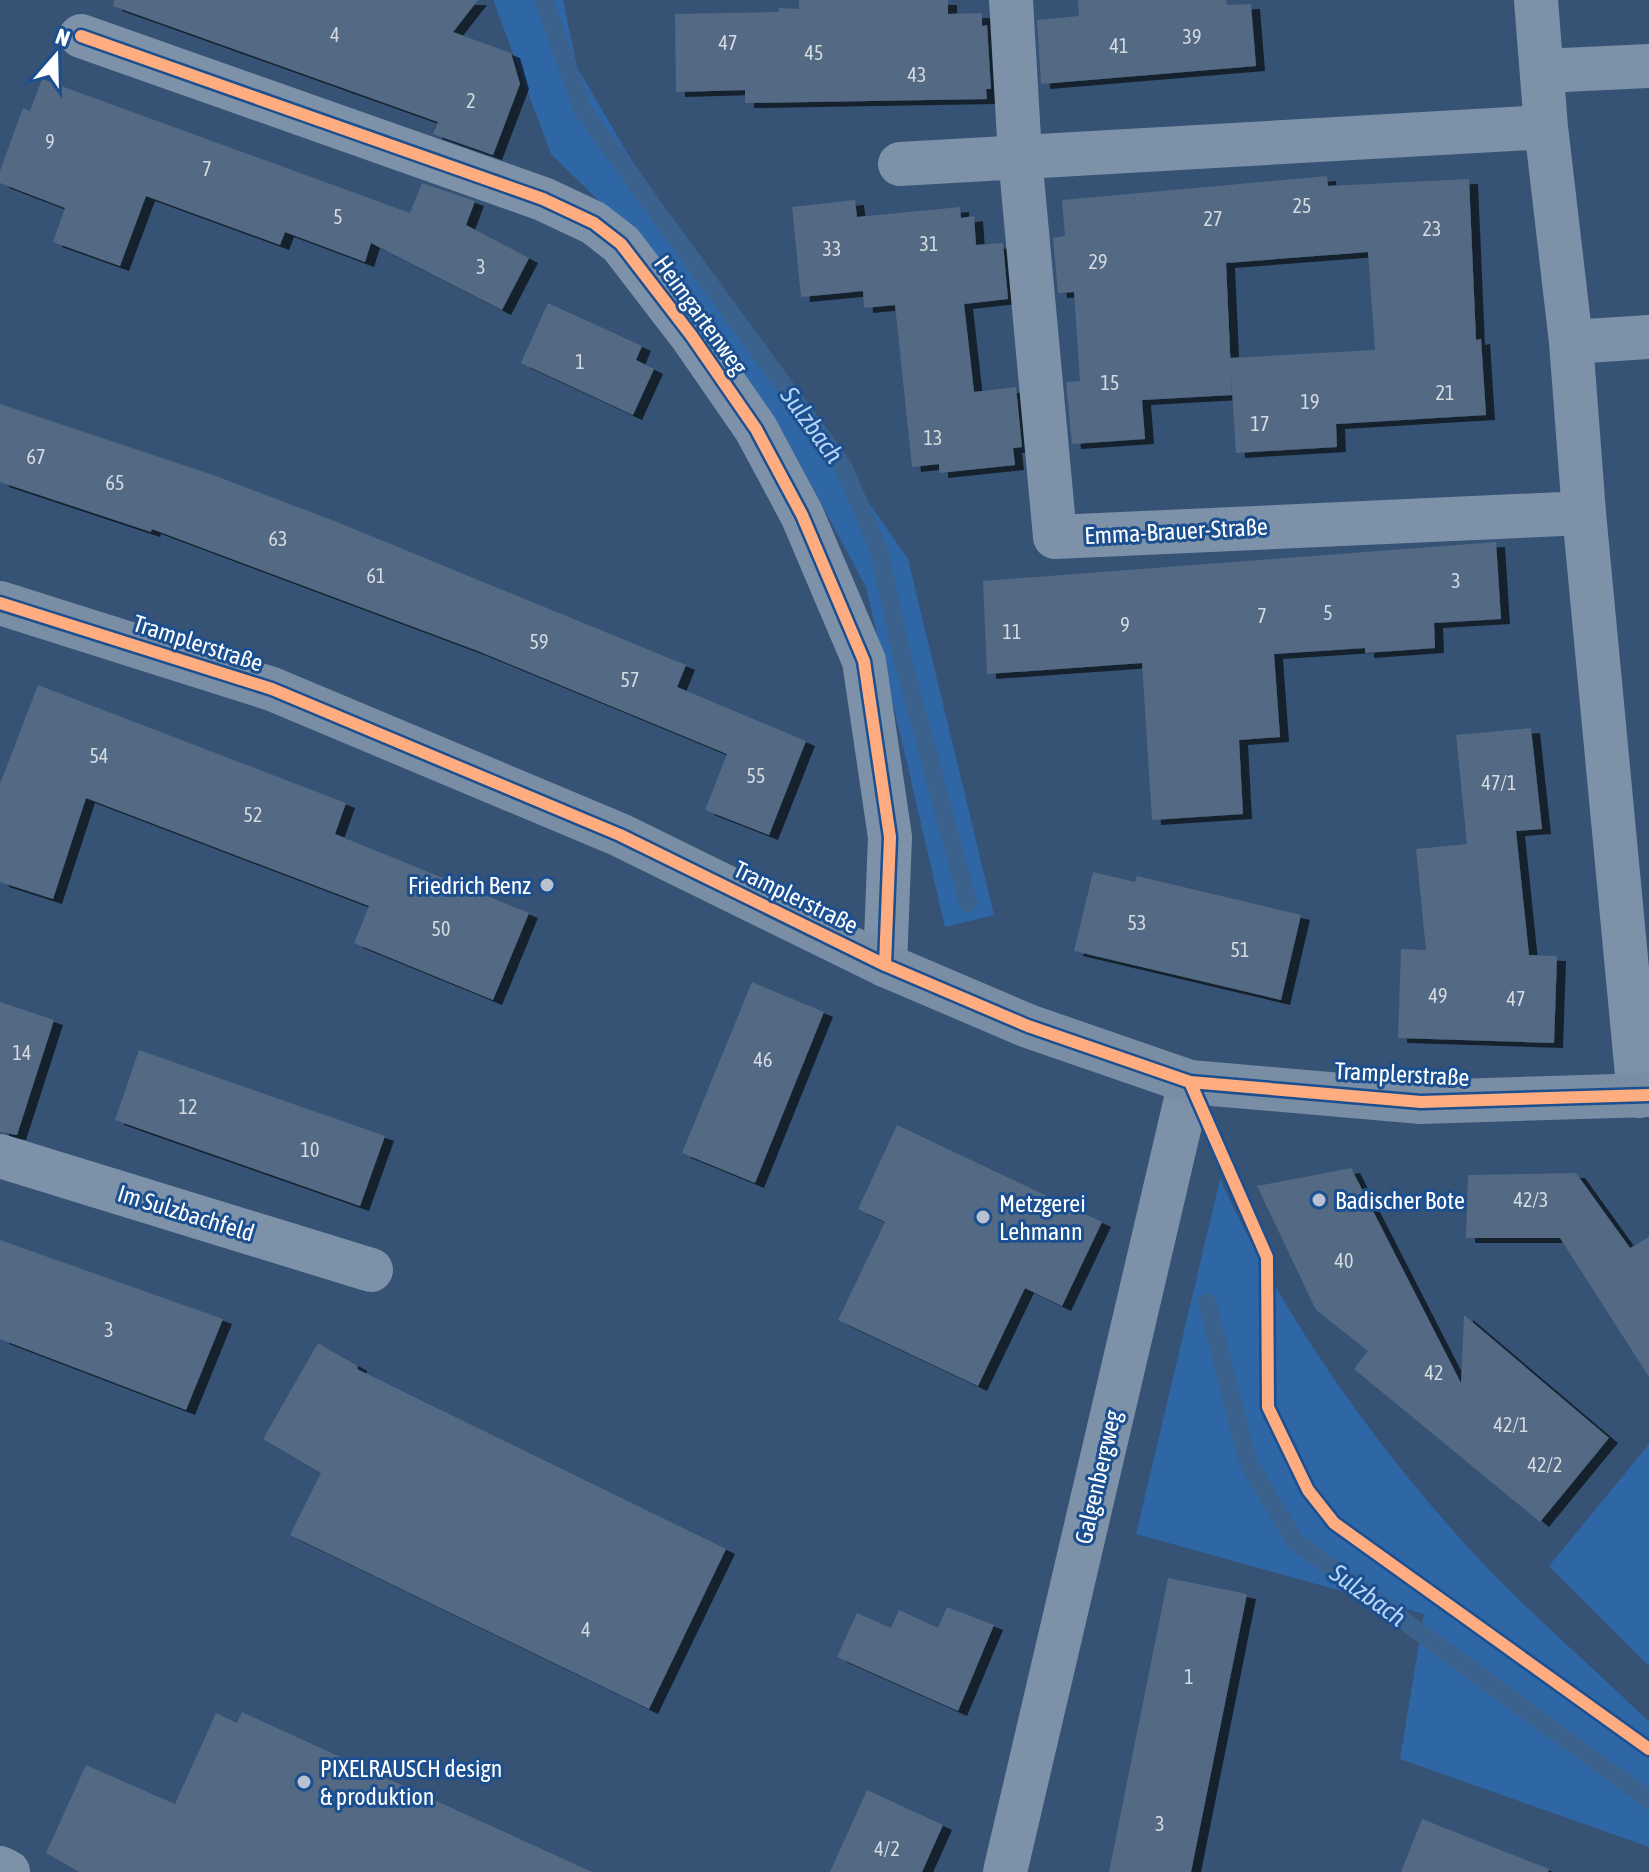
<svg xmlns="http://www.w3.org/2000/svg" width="1649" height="1872" viewBox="0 0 1649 1872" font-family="'Asap Condensed',sans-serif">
  <defs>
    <filter id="shadow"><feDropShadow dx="9" dy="5" stdDeviation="0" flood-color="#0009"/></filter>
  </defs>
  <rect width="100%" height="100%" fill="#365274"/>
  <path fill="#2f66a5" d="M 493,0 L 563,0 L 577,67 L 629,156 L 908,559 L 994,915 L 945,927 L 866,587 L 779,425 L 637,238 L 551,154 Z
    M 1220,1179 C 1283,1317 1372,1442 1474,1554 C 1529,1613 1592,1666 1649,1722 L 1649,1847 L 1400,1759 L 1424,1614 L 1136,1534 Z
    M 1649,1444 L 1649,1666 L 1549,1566 Z"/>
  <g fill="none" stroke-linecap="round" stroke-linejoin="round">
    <path stroke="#3b618d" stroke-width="18" d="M 544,0 L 582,109 L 843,466 L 879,550 L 902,656 L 968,903
      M 1207,1302 L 1248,1462 L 1295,1541 L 1649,1800"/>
  </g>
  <path fill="#526984" filter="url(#shadow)" d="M 114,0 L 478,0 L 453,32 L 511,53 L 520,84 L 493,155 L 433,134 L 438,122 L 113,6 Z
    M 799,0 L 948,0 L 948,14 L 982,13 L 982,26 L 987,25 L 991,89 L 986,89 L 987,99 L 745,103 L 745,90 L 676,92 L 675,14 L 779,12 L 779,8 L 799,9 Z
    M 1078,0 L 1226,0 L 1227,5 L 1251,4 L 1256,66 L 1041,84 L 1037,20 L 1079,16 Z
    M 42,79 L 410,213 L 422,183 L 475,201 L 466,225 L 529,258 L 502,310 L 371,243 L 365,262 L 285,232 L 280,245 L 146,196 L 120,266 L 53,242 L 65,208 L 0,183 L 0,171 L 23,108 L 30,111 Z
    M 1327,176 L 1328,186 L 1469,179 L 1476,340 L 1481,339 L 1486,415 L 1336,424 L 1337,447 L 1236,453 L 1230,358 L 1375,350 L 1368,252 L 1226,263 L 1232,395 L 1142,400 L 1145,439 L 1072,444 L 1066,382 L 1080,381 L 1074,292 L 1058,293 L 1053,238 L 1065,236 L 1062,200 Z
    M 855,200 L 857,217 L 960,207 L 961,218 L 974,216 L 976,245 L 1003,243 L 1008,299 L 964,304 L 974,392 L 1016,387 L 1022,447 L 1013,448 L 1015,465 L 939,473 L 939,464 L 912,467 L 895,305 L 864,308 L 863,291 L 801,297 L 792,207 Z
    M 548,303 L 642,346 L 636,360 L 654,369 L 633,415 L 521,363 Z
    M 0,404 L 216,476 L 337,522 L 686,665 L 677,687 L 806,741 L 769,835 L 705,810 L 727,754 L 478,651 L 152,529 L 151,532 L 0,482 Z
    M 1496,542 L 1501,619 L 1434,623 L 1435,648 L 1365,653 L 1365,648 L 1274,654 L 1280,737 L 1239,740 L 1243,814 L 1152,820 L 1142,663 L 987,674 L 983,581 Z
    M 38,685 L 346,803 L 335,834 L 529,913 L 493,1000 L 354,943 L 369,906 L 86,798 L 53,899 L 0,882 L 0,784 Z
    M 1531,728 L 1542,829 L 1516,831 L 1529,955 L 1557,956 L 1554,1043 L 1398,1038 L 1401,949 L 1426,950 L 1416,849 L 1467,844 L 1456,735 Z
    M 1093,872 L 1135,882 L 1137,876 L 1301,915 L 1281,1000 L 1074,951 Z
    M 752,982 L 824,1012 L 755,1183 L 682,1153 Z
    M 0,1002 L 54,1020 L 17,1135 L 0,1132 Z
    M 139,1050 L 385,1136 L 360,1206 L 115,1120 Z
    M 897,1125 L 1102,1222 L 1062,1306 L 1025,1288 L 978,1386 L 838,1320 L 885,1222 L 858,1209 Z
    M 1351,1168 L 1461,1383 L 1464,1315 L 1609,1438 L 1540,1522 L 1354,1369 L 1368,1351 L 1316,1310 L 1257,1186 Z
    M 1576,1173 L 1630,1248 L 1649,1237 L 1649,1377 L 1560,1238 L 1466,1238 L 1468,1175 Z
    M 0,1240 L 223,1319 L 186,1410 L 0,1339 Z
    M 318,1343 L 358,1366 L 357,1369 L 726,1549 L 649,1709 L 290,1535 L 321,1473 L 263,1439 Z
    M 1168,1578 L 1247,1594 L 1191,1872 L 1109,1872 Z
    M 947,1607 L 994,1625 L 958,1711 L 837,1657 L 857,1613 L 891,1628 L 899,1610 L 938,1628 Z
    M 242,1712 L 592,1872 L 79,1872 L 46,1853 L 86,1765 L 175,1804 L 216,1713 L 237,1723 Z
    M 867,1790 L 943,1825 L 922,1872 L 830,1872 Z
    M 1422,1819 L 1549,1869 L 1548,1872 L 1401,1872 Z"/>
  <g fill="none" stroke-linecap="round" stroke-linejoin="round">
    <path stroke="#7d92a8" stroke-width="44" d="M 1011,0 L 1020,156 L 1055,537 L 1584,513
      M 1536,0 L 1546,127 L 1571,342 L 1584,513 L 1639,1096
      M 81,36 L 543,199 L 594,223 L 621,244 L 691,335 L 756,429 L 802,515 L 864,661 L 890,837 L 885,965
      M 1542,71 L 1649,66
      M 900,164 L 1546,127
      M 1571,342 L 1649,337
      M 0,1156 L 371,1270
      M 0,1868 L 8,1872
      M 1005,1872 L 1190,1082"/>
    <path stroke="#798da4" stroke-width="44" d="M 0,603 L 272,689 L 620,835 L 885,965 L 1028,1026 L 1190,1082 L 1421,1102 L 1649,1095"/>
    <defs>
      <path id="cycleway" d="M 81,36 L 543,199 L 594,223 L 621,244 L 691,335 L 756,429 L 802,515 L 864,661 L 890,837 L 885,965
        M 0,603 L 272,689 L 620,835 L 885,965 L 1028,1026 L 1190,1082 L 1421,1102 L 1649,1095
        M 1190,1082 L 1267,1257 L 1268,1407 L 1308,1490 L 1334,1523 L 1649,1749"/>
    </defs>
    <use href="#cycleway" stroke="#1b4f8f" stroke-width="17"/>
    <use href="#cycleway" stroke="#ffac80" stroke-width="12"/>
  </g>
  <g fill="#b9c2ce" stroke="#1b4f8f" stroke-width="3">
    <circle cx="547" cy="885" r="8"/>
    <circle cx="1319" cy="1200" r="8"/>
    <circle cx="983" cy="1217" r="8"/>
    <circle cx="304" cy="1782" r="8"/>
  </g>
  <g text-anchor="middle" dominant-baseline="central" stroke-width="6" stroke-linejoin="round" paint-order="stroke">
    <g font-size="20" fill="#d4dae0">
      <text x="335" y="34">4</text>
      <text x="1192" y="36">39</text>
      <text x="728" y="42">47</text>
      <text x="1119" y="45">41</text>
      <text x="814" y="52">45</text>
      <text x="917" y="74">43</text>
      <text x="471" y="100">2</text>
      <text x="50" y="141">9</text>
      <text x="207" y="168">7</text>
      <text x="1302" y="205">25</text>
      <text x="338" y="216">5</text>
      <text x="1213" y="218">27</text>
      <text x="1432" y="228">23</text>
      <text x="929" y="243">31</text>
      <text x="832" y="248">33</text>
      <text x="1098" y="261">29</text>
      <text x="481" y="266">3</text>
      <text x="580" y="361">1</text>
      <text x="1110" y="382">15</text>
      <text x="1445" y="392">21</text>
      <text x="1310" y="401">19</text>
      <text x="1260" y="423">17</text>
      <text x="933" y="437">13</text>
      <text x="36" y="456">67</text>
      <text x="115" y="482">65</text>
      <text x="278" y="538">63</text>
      <text x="376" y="575">61</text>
      <text x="1456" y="580">3</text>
      <text x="1328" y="612">5</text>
      <text x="1262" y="615">7</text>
      <text x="1125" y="624">9</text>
      <text x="1012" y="631">11</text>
      <text x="539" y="641">59</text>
      <text x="630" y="679">57</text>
      <text x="99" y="755">54</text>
      <text x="756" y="775">55</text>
      <text x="1499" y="782">47/1</text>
      <text x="253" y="814">52</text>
      <text x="1137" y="922">53</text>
      <text x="441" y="928">50</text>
      <text x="1240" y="949">51</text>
      <text x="1438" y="995">49</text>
      <text x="1516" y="998">47</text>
      <text x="22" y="1052">14</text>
      <text x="763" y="1059">46</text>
      <text x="188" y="1106">12</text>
      <text x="310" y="1149">10</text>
      <text x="1531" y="1199">42/3</text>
      <text x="1344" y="1260">40</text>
      <text x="109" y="1329">3</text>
      <text x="1434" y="1372">42</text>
      <text x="1511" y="1424">42/1</text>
      <text x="1545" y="1464">42/2</text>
      <text x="586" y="1629">4</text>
      <text x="1189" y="1676">1</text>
      <text x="1160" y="1823">3</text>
      <text x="887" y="1848">4/2</text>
    </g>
    <g font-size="24" fill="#fff" stroke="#1b4f8f">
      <text transform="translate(701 315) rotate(54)">Heimgartenweg</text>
      <text transform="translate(1176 531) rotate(-3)">Emma-Brauer-Straße</text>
      <text transform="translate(198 643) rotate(18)">Tramplerstraße</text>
      <text transform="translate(796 897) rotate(26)">Tramplerstraße</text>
      <text transform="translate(1402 1074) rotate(3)">Tramplerstraße</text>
      <text transform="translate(186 1213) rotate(17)">Im Sulzbachfeld</text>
      <text transform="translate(1098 1477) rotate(-77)">Galgenbergweg</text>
    </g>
    <g font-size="24" fill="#fff" stroke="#1b4f8f" text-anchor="start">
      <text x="531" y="885" text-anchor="end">Friedrich Benz</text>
      <text x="1335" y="1200">Badischer Bote</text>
      <text x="999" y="1203">Metzgerei<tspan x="999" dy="28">Lehmann</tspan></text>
      <text x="320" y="1768">PIXELRAUSCH design<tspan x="320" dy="28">&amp; produktion</tspan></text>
    </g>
    <g font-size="26" font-style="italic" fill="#b5d3f5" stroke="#1b4f8f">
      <text transform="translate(812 425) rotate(54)">Sulzbach</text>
      <text transform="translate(1368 1595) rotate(36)">Sulzbach</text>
    </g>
  </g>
  <g transform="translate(56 56) rotate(20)" stroke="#1b4f8f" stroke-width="6" paint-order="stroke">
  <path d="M0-6L14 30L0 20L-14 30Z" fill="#ffffff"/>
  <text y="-12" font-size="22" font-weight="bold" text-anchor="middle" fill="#ffffff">N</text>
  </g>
</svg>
